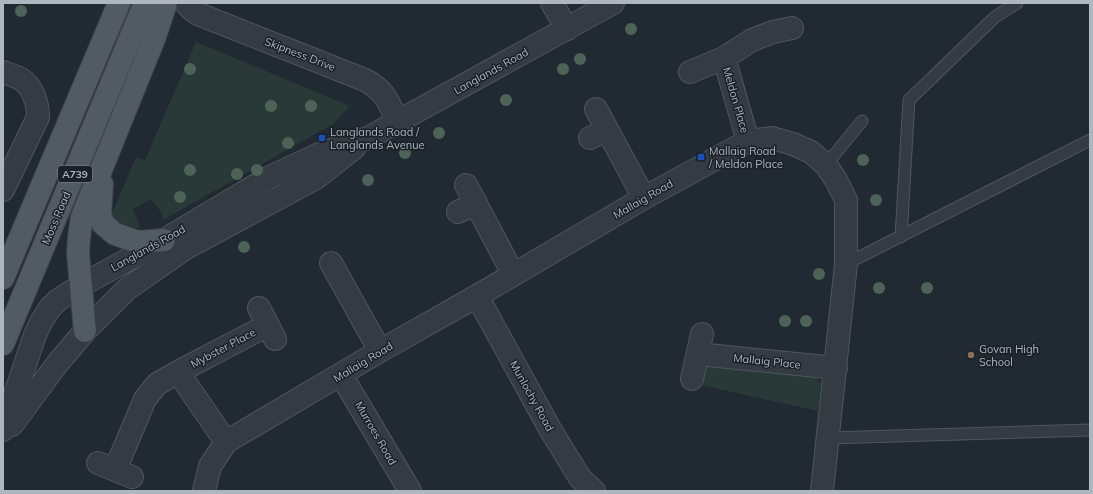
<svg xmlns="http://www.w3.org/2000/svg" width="1093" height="494" viewBox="0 0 1093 494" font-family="Mulish,sans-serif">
  <rect width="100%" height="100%" fill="#212932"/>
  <path fill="#293938" d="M 196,42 L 350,106 L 333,124 L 163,220 L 161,212 L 151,199 L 133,209 L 141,229 L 122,224 L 111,216 L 136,157 L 145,160 Z
    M 709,365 L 804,374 L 816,378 L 821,383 L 818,411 L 700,385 L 706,367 Z"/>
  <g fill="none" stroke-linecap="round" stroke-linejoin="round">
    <defs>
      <path id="service" d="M 826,165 L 862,121
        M 901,237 L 909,100 L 995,17 L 1017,3
        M 846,264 L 1090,140
        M 828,438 L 1090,430"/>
      <path id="minor" d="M 186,3 L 191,9 L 198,14 L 365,80 C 386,91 388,102 398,122
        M 552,3 L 567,29
        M 724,58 L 748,141
        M 3,72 C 8,74 16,76 21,79 C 33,87 38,103 38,117 L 3,190
        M 690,72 L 724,58 L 752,40 L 773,32 L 792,28
        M 596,109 L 644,198
        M 590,138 L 607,130
        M 466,185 L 513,274
        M 458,212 L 476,203
        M 331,263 L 380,351
        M 477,296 L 550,429 L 580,478 L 594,491
        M 259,308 L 275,339
        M 698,354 L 836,368
        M 178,372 L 226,442
        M 341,375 L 410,491
        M 692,379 L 702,334
        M 98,463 L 132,477
        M 115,470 L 145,399 L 157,384 L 178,372 L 268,325
        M 204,491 L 210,466 L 226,442 L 380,351 L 477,296 L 644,198 L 748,141 L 772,138 L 793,144 L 811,152 L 826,165 L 836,180 L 846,200 L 846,264 L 822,491"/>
      <path id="tertiary" d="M 12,425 L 57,364 L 85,331 L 127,289 L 186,248 L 316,178 L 354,148
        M 3,430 L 35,335 L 41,322 L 50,308 L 58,300 L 80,286 L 164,240 L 270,177 L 317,155 L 368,138 L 613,3"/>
      <path id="primary" d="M 102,184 L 100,213 L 103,224 L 115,234 L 138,242 L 164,240
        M 3,278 L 119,3
        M 85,331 L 78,253 L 79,238 L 82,217 L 154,39 L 166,3
        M 3,344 L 145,3"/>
    </defs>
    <use href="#service" stroke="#4f565e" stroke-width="13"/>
    <use href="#minor" stroke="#4f565e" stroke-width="24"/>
    <use href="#tertiary" stroke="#4f565e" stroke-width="24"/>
    <use href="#primary" stroke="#3e444d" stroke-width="24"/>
    <use href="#service" stroke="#343b43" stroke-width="11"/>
    <use href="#minor" stroke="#343b43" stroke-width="22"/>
    <use href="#tertiary" stroke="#343b43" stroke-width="22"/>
    <use href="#primary" stroke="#525a63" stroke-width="22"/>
  </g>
  <g fill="#4d6357">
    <circle cx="21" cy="11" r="6"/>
    <circle cx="631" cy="29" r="6"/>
    <circle cx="580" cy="59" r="6"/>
    <circle cx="190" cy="69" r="6"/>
    <circle cx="563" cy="69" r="6"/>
    <circle cx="506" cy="100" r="6"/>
    <circle cx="271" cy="106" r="6"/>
    <circle cx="311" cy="106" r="6"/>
    <circle cx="439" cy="133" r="6"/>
    <circle cx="288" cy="143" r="6"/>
    <circle cx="405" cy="153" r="6"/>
    <circle cx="863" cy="160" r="6"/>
    <circle cx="190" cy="170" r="6"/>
    <circle cx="257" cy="170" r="6"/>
    <circle cx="237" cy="174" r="6"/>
    <circle cx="368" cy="180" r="6"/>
    <circle cx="180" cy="197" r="6"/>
    <circle cx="876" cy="200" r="6"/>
    <circle cx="244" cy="247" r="6"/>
    <circle cx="819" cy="274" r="6"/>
    <circle cx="879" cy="288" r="6"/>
    <circle cx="927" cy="288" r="6"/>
    <circle cx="785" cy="321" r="6"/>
    <circle cx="806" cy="321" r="6"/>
  </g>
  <g fill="#1a4fb4" stroke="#1a2027" stroke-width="1.5">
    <rect x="318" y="134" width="8" height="8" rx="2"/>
    <rect x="697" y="153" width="8" height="8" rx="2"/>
  </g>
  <circle fill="#8d6e63" stroke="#1a2027" stroke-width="1.5" cx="971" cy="355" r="4"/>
  <g text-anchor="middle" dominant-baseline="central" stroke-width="3" stroke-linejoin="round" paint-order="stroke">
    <rect fill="#1a2027" stroke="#828992" stroke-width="1" x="58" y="166" width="34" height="16" rx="3"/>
    <g font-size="10" font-weight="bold" fill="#aeb6c0">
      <text x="75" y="174">A739</text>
    </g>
    <g font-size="11" fill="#aeb6c0" stroke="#1a2027">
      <text transform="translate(300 54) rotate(21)">Skipness Drive</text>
      <text transform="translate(491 71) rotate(-29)">Langlands Road</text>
      <text transform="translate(736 100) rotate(74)">Meldon Place</text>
      <text transform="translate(643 199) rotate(-30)">Mallaig Road</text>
      <text transform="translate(56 218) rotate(-67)">Moss Road</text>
      <text transform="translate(148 248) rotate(-29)">Langlands Road</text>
      <text transform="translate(223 348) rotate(-28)">Mybster Place</text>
      <text transform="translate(767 361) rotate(6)">Mallaig Place</text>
      <text transform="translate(363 362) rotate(-31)">Mallaig Road</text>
      <text transform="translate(532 396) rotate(61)">Munlochy Road</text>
      <text transform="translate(376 433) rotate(60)">Murroes Road</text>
    </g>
    <g font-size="11" fill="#aeb6c0" stroke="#1a2027" text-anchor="start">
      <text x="330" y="132">Langlands Road /<tspan x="330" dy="13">Langlands Avenue</tspan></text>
      <text x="709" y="151">Mallaig Road<tspan x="709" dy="13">/ Meldon Place</tspan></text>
      <text x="979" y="349">Govan High<tspan x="979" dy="13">School</tspan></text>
    </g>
  </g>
  <rect width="1093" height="494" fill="none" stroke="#aeb6c0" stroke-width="8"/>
</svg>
